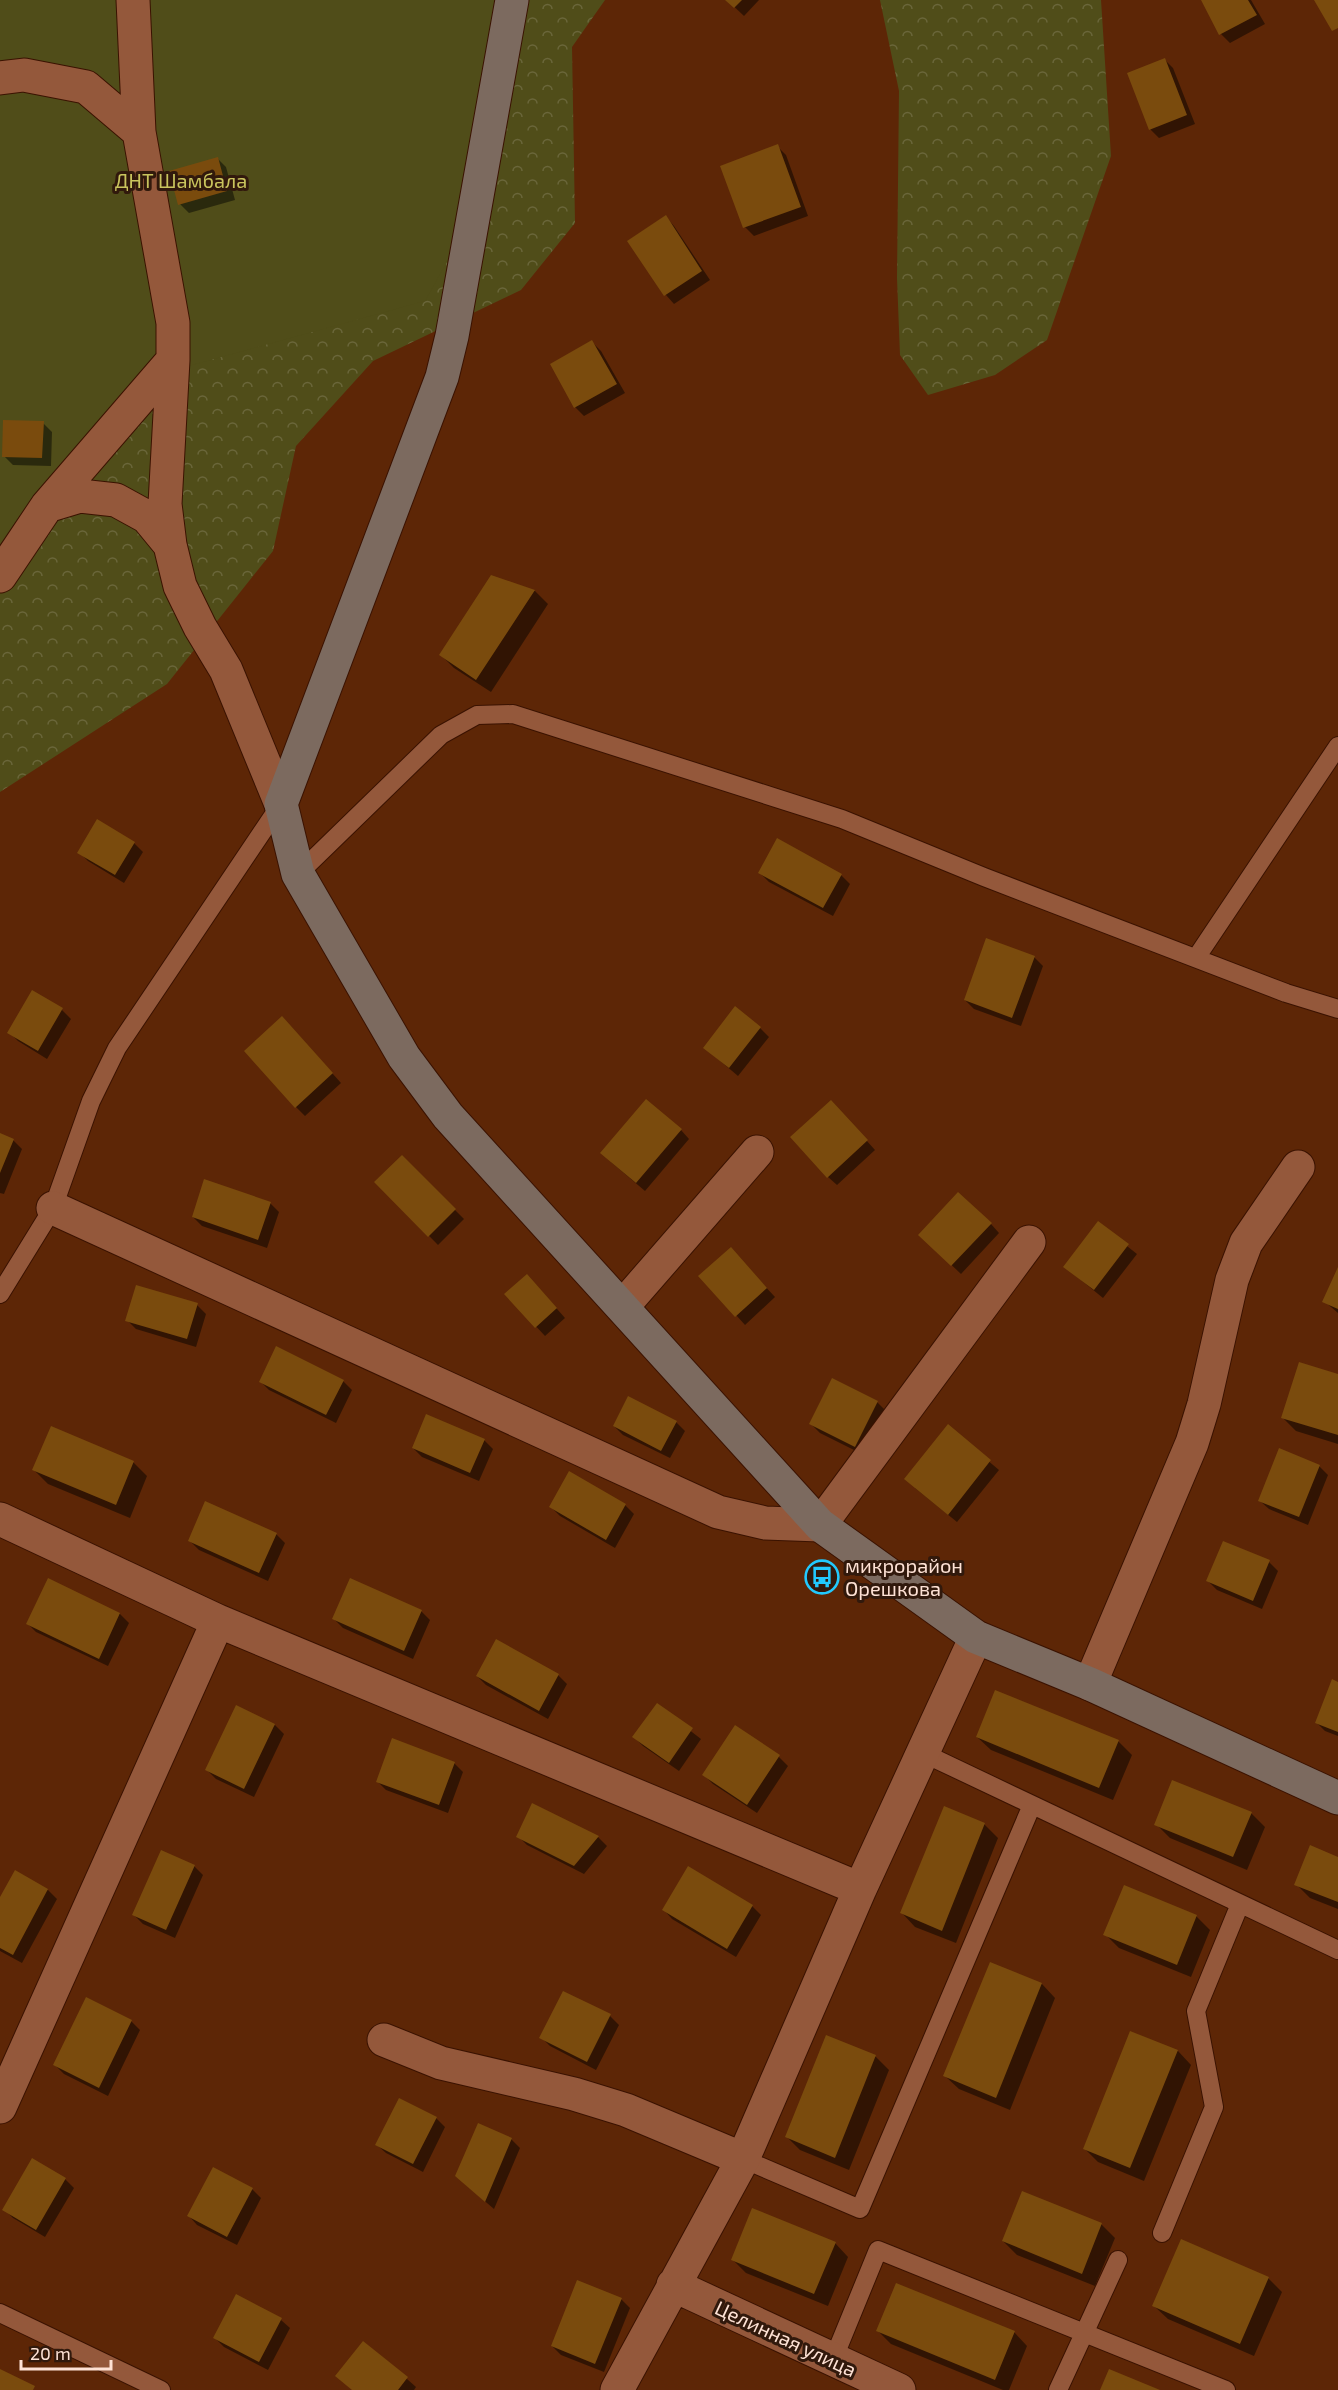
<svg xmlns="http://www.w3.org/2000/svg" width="1338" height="2390" viewBox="0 0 1338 2390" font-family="'Exo 2',sans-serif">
  <defs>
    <pattern id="forest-crowns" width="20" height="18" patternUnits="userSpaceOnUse" patternTransform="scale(1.5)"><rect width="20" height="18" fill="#504d19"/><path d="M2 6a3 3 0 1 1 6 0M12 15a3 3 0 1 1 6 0" fill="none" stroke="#6a663a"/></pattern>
  </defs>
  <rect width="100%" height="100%" fill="#5d2606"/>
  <path fill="url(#forest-crowns)" d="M 0,0 L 605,0 L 572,47 L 575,223 L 521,290 L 373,361 L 296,446 L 273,551 L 167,684 L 0,792 Z
    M 880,0 L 1101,0 L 1111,156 L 1047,340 L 995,375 L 928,395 L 900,355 L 897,278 L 899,91 Z"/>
  <path fill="#504d19" d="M 0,0 L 497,0 L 448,260 L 425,301 L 159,374 L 0,594 Z"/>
  <path fill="#0007" d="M 727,0 L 759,0 L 744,16 Z
    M 1202,0 L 1251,0 L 1265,24 L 1230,43 L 1221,34 Z
    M 1164,59 L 1173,68 L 1195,124 L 1159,138 L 1150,129 Z
    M 777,146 L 786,155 L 808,216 L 754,236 L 745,227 Z
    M 217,158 L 226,167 L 235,200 L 189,213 L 180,204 Z
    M 666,217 L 674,226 L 710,280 L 674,304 L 666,295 L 629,241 Z
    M 592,342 L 601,351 L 625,393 L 584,416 L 575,407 Z
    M 43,423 L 52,432 L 51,466 L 13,465 L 4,456 Z
    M 491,577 L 535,591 L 548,604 L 491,692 L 454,668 L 441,655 Z
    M 134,843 L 143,852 L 124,883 L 88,861 L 79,852 Z
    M 760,873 L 841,875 L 850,884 L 833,916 L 769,882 Z
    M 1034,957 L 1043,966 L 1021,1026 L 974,1009 L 965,1000 Z
    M 33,992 L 62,1010 L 71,1019 L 47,1059 L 18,1041 L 9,1032 Z
    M 291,1027 L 341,1083 L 305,1116 L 296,1107 Z
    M 760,1028 L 769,1037 L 738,1076 L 705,1048 Z
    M 840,1111 L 875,1150 L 837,1185 L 828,1177 Z
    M 681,1130 L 689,1139 L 645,1191 L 611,1162 Z
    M 0,1135 L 13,1140 L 22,1149 L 4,1194 L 0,1193 Z
    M 402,1157 L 464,1219 L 438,1245 L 376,1182 Z
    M 270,1203 L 279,1212 L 267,1248 L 202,1226 L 193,1217 Z
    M 1098,1223 L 1137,1254 L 1103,1298 L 1065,1267 Z
    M 991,1224 L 999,1233 L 961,1274 L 920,1235 Z
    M 739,1258 L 775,1297 L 745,1325 L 701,1276 Z
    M 1338,1270 L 1338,1313 L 1324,1301 Z
    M 536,1285 L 565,1318 L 545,1336 L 506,1294 Z
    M 197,1305 L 206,1314 L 196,1347 L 136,1329 L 127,1320 Z
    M 1338,1376 L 1338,1444 L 1296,1431 L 1283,1418 Z
    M 260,1381 L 343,1381 L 352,1390 L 336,1423 L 269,1390 Z
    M 877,1402 L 886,1411 L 864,1455 L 820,1433 L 811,1424 Z
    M 676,1422 L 685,1431 L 670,1458 L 623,1435 L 614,1426 Z
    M 948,1427 L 999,1470 L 957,1522 L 915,1488 Z
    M 484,1440 L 493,1449 L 479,1481 L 422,1457 L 413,1448 Z
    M 133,1462 L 147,1476 L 130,1518 L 48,1484 L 34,1470 Z
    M 1319,1466 L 1328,1475 L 1308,1525 L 1269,1509 L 1260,1501 Z
    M 625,1505 L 634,1514 L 615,1548 L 560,1516 L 551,1507 Z
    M 276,1534 L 285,1543 L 268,1581 L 199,1550 L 190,1541 Z
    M 1269,1562 L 1278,1571 L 1262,1609 L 1217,1590 L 1208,1581 Z
    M 48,1580 L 120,1614 L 129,1623 L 108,1666 L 36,1632 L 27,1623 Z
    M 421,1611 L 430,1620 L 413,1659 L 343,1628 L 334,1619 Z
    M 558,1675 L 567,1684 L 548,1719 L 486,1685 L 477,1676 Z
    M 1338,1683 L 1338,1736 L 1325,1731 L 1316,1722 Z
    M 657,1705 L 701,1739 L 679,1771 L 643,1746 L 634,1737 Z
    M 275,1725 L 284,1734 L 254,1797 L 216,1779 L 207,1770 Z
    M 735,1727 L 779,1757 L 788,1766 L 757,1813 L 713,1784 L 704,1775 Z
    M 977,1737 L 1118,1741 L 1132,1755 L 1113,1800 L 991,1750 Z
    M 454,1763 L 463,1772 L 448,1813 L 386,1790 L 377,1781 Z
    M 944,1808 L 984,1824 L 998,1838 L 956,1943 L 915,1927 L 902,1913 Z
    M 1251,1813 L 1265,1827 L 1247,1870 L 1170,1838 L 1156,1824 Z
    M 518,1836 L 598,1837 L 607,1846 L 584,1874 L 527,1845 Z
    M 1338,1858 L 1338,1909 L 1310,1898 L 1296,1884 Z
    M 194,1866 L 203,1875 L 175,1938 L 143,1924 L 134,1915 Z
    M 48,1890 L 57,1899 L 22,1963 L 0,1951 L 0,1900 Z
    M 752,1906 L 761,1915 L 736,1957 L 672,1919 L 664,1910 Z
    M 1196,1916 L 1210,1930 L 1191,1977 L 1119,1948 L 1105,1934 Z
    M 991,1964 L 1042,1984 L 1055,1998 L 1010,2110 L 959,2089 L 945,2076 Z
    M 610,2016 L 619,2025 L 596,2070 L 550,2046 L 541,2037 Z
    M 131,2021 L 140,2030 L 108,2096 L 64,2074 L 55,2065 Z
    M 1131,2033 L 1178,2051 L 1191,2065 L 1144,2181 L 1098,2162 L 1084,2148 Z
    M 827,2037 L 876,2057 L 889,2070 L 849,2170 L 800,2150 L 787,2137 Z
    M 436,2118 L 445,2127 L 423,2172 L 386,2153 L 377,2145 Z
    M 511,2139 L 520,2148 L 494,2209 L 466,2185 Z
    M 213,2169 L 252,2189 L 261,2198 L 237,2245 L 197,2225 L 189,2216 Z
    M 65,2179 L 74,2188 L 45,2237 L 13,2218 L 4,2209 Z
    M 1101,2224 L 1115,2238 L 1095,2286 L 1017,2255 L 1003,2241 Z
    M 835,2243 L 848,2257 L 828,2306 L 746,2273 L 733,2260 Z
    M 1268,2278 L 1282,2292 L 1254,2356 L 1168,2319 L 1154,2306 Z
    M 621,2299 L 630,2308 L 604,2372 L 561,2355 L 552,2346 Z
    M 281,2320 L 290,2328 L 268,2370 L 224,2347 L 215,2338 Z
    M 878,2331 L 1014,2332 L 1027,2346 L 1009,2390 L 1003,2390 L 891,2344 Z
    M 407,2379 L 416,2387 L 414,2390 L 352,2390 Z"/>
  <path fill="#7a4b0d" d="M 725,0 L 742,0 L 734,8 Z
    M 1201,0 L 1248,0 L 1257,15 L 1219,35 Z
    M 1314,0 L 1338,0 L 1338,28 L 1332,31 Z
    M 1165,58 L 1187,115 L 1149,130 L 1127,73 Z
    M 778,144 L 801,207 L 743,228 L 720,166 Z
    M 218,157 L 227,191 L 178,205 L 169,171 Z
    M 666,215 L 702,271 L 664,296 L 627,241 Z
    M 592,340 L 617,384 L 574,408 L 550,364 Z
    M 3,420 L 44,421 L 42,458 L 2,457 Z
    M 491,575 L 535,590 L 476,680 L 439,655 Z
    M 97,819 L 135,842 L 115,875 L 77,853 Z
    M 777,838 L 842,874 L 823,908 L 758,873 Z
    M 986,938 L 1035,956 L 1012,1018 L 964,1000 Z
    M 32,990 L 63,1008 L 38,1051 L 7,1033 Z
    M 735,1006 L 761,1027 L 729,1068 L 703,1048 Z
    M 282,1016 L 333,1073 L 295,1108 L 244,1051 Z
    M 646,1099 L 682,1129 L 636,1183 L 600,1153 Z
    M 831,1100 L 868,1140 L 827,1178 L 790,1137 Z
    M 0,1133 L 14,1139 L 0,1173 Z
    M 402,1155 L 456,1209 L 428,1237 L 374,1182 Z
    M 204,1179 L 271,1202 L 258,1240 L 192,1217 Z
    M 958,1192 L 992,1223 L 951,1266 L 918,1235 Z
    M 1098,1221 L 1129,1244 L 1094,1290 L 1063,1267 Z
    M 731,1247 L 767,1288 L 735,1317 L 698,1276 Z
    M 1338,1267 L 1338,1309 L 1322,1302 Z
    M 527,1274 L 557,1308 L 535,1328 L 504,1294 Z
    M 136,1285 L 198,1303 L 187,1339 L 125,1321 Z
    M 276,1346 L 344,1380 L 326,1415 L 259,1382 Z
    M 1299,1362 L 1338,1374 L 1338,1435 L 1281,1418 Z
    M 832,1378 L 878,1401 L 855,1447 L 809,1424 Z
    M 628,1396 L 677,1421 L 661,1451 L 613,1426 Z
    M 426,1414 L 485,1439 L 470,1473 L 412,1448 Z
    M 948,1424 L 991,1460 L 948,1515 L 904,1479 Z
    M 51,1426 L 134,1461 L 116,1505 L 32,1470 Z
    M 1279,1448 L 1320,1465 L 1299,1517 L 1258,1501 Z
    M 569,1471 L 626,1504 L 606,1540 L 549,1507 Z
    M 205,1501 L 277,1533 L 259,1573 L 188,1541 Z
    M 1223,1541 L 1270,1560 L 1253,1601 L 1206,1581 Z
    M 48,1578 L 120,1613 L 99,1659 L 26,1624 Z
    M 350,1578 L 422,1610 L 404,1651 L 332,1619 Z
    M 496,1639 L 559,1674 L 539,1711 L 476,1676 Z
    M 1332,1679 L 1338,1682 L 1338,1732 L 1315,1723 Z
    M 995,1690 L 1119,1740 L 1099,1788 L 976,1737 Z
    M 657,1703 L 693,1728 L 669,1763 L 632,1737 Z
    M 236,1705 L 275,1724 L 244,1789 L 205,1770 Z
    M 735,1725 L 780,1755 L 747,1805 L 702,1775 Z
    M 392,1738 L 455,1762 L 439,1805 L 376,1782 Z
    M 1172,1780 L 1252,1812 L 1233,1857 L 1154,1825 Z
    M 532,1803 L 599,1836 L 574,1866 L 516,1837 Z
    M 944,1806 L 985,1823 L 942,1931 L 900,1913 Z
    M 1310,1845 L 1338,1857 L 1338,1902 L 1294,1885 Z
    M 161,1850 L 195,1865 L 166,1930 L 132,1915 Z
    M 688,1866 L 753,1905 L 727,1949 L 662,1910 Z
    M 15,1870 L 48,1889 L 13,1955 L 0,1948 L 0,1897 Z
    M 1124,1885 L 1197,1915 L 1177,1965 L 1103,1935 Z
    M 990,1962 L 1042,1983 L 996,2098 L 943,2076 Z
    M 563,1991 L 611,2014 L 587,2062 L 539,2038 Z
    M 86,1997 L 132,2020 L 99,2088 L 53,2065 Z
    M 1130,2031 L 1178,2050 L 1130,2168 L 1083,2149 Z
    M 826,2035 L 876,2055 L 835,2158 L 785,2137 Z
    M 399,2098 L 437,2117 L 413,2164 L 375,2145 Z
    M 478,2123 L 512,2138 L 485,2202 L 455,2176 Z
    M 32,2158 L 66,2178 L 36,2230 L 2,2210 Z
    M 213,2167 L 253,2188 L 227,2237 L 187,2216 Z
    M 1022,2191 L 1102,2223 L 1082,2274 L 1002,2241 Z
    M 752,2208 L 836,2242 L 814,2294 L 731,2260 Z
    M 1181,2239 L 1269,2277 L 1240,2344 L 1152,2306 Z
    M 577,2280 L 622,2298 L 595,2364 L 551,2346 Z
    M 896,2283 L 1015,2331 L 995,2380 L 876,2331 Z
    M 236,2294 L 282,2318 L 259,2362 L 213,2338 Z
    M 363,2341 L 408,2377 L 398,2390 L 352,2390 L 335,2376 Z
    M 0,2369 L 35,2386 L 33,2390 L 0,2390 Z
    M 1109,2369 L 1160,2390 L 1100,2390 Z"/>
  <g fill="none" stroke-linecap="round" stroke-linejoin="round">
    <defs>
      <path id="lane" d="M 298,874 L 441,735 L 477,715 L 513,714 L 842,819 L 984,877 L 1286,993 L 1338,1009
        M 1196,958 L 1338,746
        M 0,1294 L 53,1208 L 91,1101 L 117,1048 L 281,804
        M 923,1753 L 1338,1950
        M 743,2159 L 860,2209 L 1032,1805
        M 1162,2233 L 1214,2107 L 1196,2011 L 1240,1904
        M 0,2313 L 161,2390
        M 833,2360 L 878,2250 L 1226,2390
        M 1058,2390 L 1118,2260"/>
      <path id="street" d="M 0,78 L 24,75 L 86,87 L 139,132 L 133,0
        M 139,132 L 173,323 L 173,360 L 165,504 L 170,545 L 180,586 L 200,627 L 226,670 L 281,804
        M 47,506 L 80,496 L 116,500 L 147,517 L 170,545
        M 0,576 L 47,506 L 173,360
        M 53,1208 L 718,1512 L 765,1523 L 820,1525 L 1029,1242
        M 623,1306 L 757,1152
        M 0,1519 L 218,1621
        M 1090,1684 L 1192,1443 L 1204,1404 L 1232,1280 L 1246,1243 L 1298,1167
        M 384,2040 L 441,2063 L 574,2094 L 626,2110 L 743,2159
        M 0,2107 L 218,1621 L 860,1889
        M 673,2285 L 899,2390
        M 617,2390 L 743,2159 L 860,1889 L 976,1637"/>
      <path id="secondary" d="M 512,0 L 452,336 L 442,377 L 281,804 L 298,874 L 404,1057 L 448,1116 L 820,1525 L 976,1637 L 1090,1684 L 1338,1798"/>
    </defs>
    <use href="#lane" stroke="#3a1200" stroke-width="20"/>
    <use href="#street" stroke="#3a1200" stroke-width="35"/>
    <use href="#secondary" stroke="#3a1200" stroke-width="35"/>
    <use href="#lane" stroke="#94583b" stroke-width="18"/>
    <use href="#street" stroke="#94583b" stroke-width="33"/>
    <use href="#secondary" stroke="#7c6a5f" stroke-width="33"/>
  </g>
  <defs>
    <symbol id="bus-ring" viewBox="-11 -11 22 22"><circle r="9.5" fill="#31190c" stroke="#22c9fe" stroke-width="1.5"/><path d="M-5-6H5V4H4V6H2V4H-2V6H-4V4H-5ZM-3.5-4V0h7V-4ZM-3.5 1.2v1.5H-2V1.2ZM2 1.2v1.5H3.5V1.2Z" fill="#22c9fe"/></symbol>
  </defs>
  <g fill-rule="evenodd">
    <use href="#bus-ring" x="803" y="1558" width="38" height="38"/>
  </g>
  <g text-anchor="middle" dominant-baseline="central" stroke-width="6" stroke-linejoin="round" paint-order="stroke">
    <g font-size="20" fill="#c9c45d" stroke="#31190c">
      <text x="181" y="180">ДНТ Шамбала</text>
    </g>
    <g font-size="20" fill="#fee2d5" stroke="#31190c" text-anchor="start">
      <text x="845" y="1565">микрорайон<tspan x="845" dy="23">Орешкова</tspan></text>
    </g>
    <g font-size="20" fill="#fee2d5" stroke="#31190c">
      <text transform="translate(786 2338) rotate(25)">Целинная улица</text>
    </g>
  </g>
  <path d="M21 2360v9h90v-9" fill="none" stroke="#fee2d5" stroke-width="3"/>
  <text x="30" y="2360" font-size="18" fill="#fee2d5" stroke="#31190c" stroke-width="4.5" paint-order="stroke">20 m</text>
</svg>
